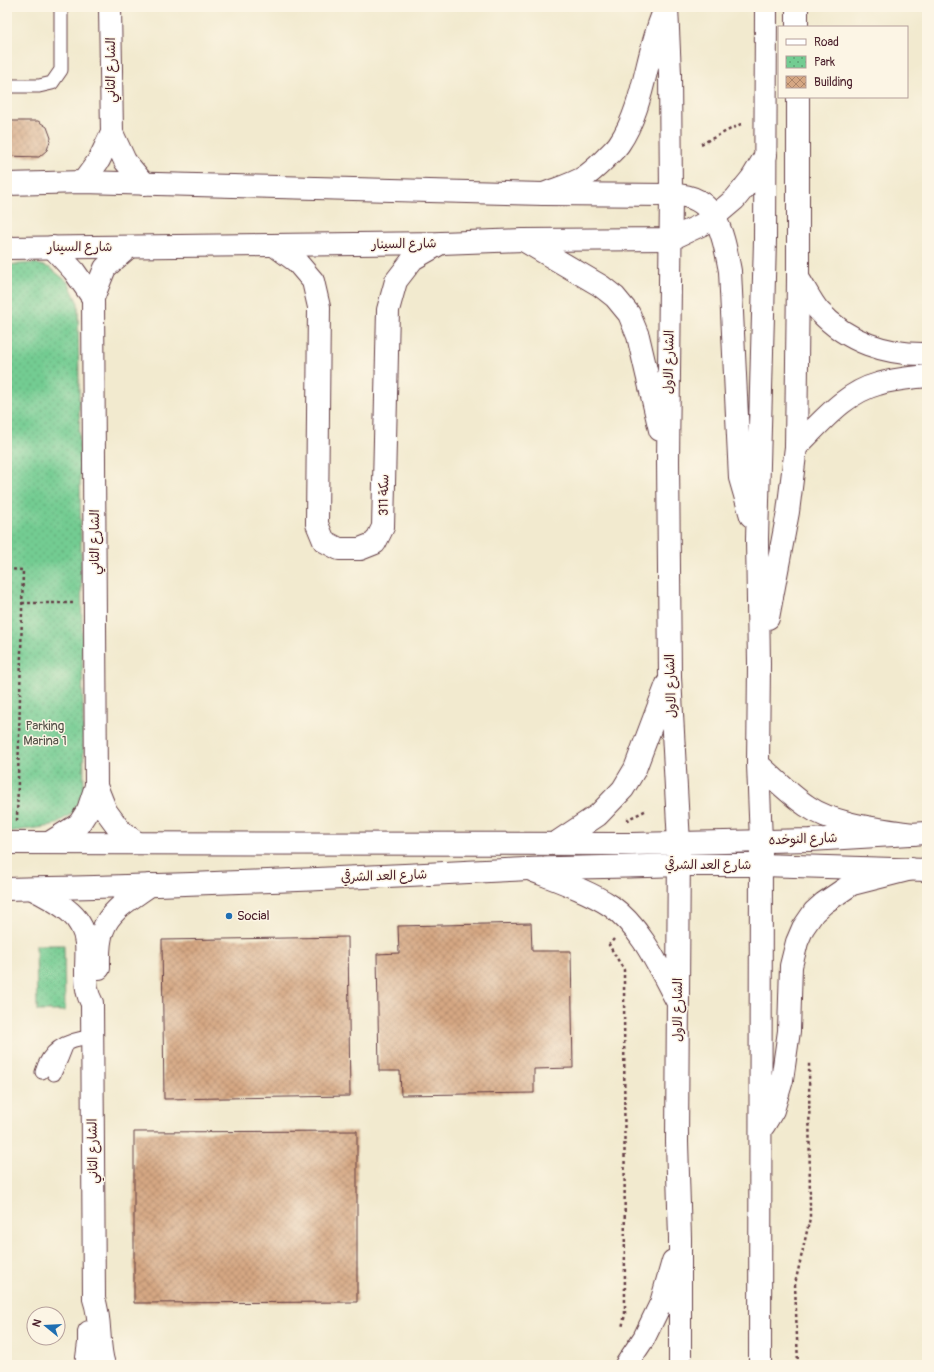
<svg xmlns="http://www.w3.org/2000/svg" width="934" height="1372" viewBox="0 0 934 1372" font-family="Pangolin,'Playpen Sans Arabic',sans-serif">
  <defs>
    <pattern id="park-dots" width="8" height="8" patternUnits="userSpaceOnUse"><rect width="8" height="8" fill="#73cc92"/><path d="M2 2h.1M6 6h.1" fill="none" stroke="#60a577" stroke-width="1.8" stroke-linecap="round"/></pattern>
    <pattern id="building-cross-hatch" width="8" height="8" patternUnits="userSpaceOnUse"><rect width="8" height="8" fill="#d5a783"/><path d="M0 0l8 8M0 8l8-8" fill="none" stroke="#af876b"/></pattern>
  </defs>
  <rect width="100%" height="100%" fill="#fcf5e5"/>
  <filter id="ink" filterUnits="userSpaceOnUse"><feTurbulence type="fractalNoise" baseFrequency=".025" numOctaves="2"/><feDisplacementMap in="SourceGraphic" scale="8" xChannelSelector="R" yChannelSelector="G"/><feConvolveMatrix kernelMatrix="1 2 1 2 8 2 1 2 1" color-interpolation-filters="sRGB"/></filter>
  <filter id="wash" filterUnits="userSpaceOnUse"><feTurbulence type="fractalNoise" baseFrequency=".012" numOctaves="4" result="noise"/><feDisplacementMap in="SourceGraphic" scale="16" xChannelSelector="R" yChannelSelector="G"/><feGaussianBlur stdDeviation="0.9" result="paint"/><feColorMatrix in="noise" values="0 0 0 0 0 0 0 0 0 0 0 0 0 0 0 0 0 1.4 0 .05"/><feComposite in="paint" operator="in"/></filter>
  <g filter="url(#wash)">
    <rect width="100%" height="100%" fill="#f2eacf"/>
    <path fill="url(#park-dots)" stroke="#5e765e" d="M 35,263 L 50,268 L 68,282 L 78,303 L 84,790 L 73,813 L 52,826 L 7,832 L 7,265 Z
      M 36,945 L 64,945 L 65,1011 L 37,1011 Z
      M 927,1363 L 927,1365 L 821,1365 L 821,1364 Z"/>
    <g id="blocks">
      <path fill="url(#building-cross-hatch)" d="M 7,121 L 38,121 L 47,127 L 51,138 L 47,150 L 39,157 L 7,156 Z
        M 531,923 L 532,951 L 571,951 L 573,1068 L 534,1069 L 534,1093 L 401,1095 L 400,1071 L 379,1071 L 377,954 L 399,953 L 398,926 Z
        M 348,937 L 350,1096 L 164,1099 L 162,940 Z
        M 357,1131 L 357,1302 L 134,1303 L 134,1132 Z"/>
    </g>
  </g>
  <g filter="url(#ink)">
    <use href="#blocks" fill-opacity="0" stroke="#633d44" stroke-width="1"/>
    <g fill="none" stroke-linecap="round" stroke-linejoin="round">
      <defs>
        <path id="service" d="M 7,86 L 39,86 L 52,83 L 61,70 L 61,7
          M 42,1072 C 49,1048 68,1039 91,1037
          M 54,1074 L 61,1059 L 67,1044"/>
        <path id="minor" d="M 110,7 L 112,133 L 125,161 L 144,184
          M 83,182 L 99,160 L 112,133
          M 274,245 L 296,261 L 313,281 L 319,307 L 317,524 L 324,541 L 339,549 L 360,549 L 375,543 L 383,527 L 388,310 L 396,281 L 413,259 L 441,243
          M 52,247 L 74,271 L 93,298
          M 798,278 C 805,288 811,302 819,311 C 847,342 887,355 927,354
          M 796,447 C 821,423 844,393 878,384 C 894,379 911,378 927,376
          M 96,786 L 106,811 L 120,830 L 137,843
          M 49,843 L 79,824 L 88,810 L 96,786 L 93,298 L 105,268 L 129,247
          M 679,843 L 810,840 L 927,833
          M 679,865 L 761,865 L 927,870
          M 33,889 C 56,902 83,913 86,943 C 87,952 86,962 86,971 C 86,982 86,993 92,1003 L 94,1299 C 102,1321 97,1343 104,1365
          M 99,968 C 99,955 98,942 103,930 C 110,909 133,898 150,885
          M 86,1365 L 89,1343 L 89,1332"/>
        <path id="tertiary" d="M 7,184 L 83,182 L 544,194 L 671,195
          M 7,248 L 441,243 L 523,240 L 671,239 L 701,225 L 715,216 L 735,199 L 752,178 L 766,155
          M 7,843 L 631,844 L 679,843
          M 7,889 C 180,886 354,878 527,869 C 577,867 628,867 679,865"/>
        <path id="primary" d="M 667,7 L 670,74 L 671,195 L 668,461 L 670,677 L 679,843 L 677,1142 L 680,1238 L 680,1365
          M 797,7 L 797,27
          M 544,194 C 556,189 570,185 581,179 C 590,174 598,166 605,159 C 609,154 615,150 619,144 C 644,108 646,54 663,14
          M 671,195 C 717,193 723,235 730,271 L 740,478 L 751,516
          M 523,240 L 601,286 L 615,297 L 629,314 L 638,336 L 660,430
          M 768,618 L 788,512 L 796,447 L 798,278 L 798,97
          M 758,764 C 774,778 789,794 807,806 C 834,825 881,829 913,834
          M 556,843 L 598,815 L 623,789 L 635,769 L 667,684
          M 529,869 C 554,879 589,891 611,906 C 642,928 659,968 677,1001
          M 764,1125 L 773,1110 L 782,1080 L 789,1031 L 791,966 L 797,942 L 803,928 L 814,912 L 824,903 L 852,884 L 911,869
          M 626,1365 L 644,1338 L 661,1303 L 673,1261
          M 760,1365 L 761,841 L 758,764 L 759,664 L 757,539 L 765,240 L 766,7"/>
      </defs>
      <use href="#service" stroke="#633d44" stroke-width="15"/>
      <use href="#minor" stroke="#633d44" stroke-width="24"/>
      <use href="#tertiary" stroke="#633d44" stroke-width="24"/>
      <use href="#primary" stroke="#633d44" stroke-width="24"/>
      <path stroke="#633d44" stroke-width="2.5" stroke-dasharray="3 3" stroke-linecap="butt" d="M 701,144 L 743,123
        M 7,569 L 23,570 L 17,821
        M 22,603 L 74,603
        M 629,821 L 628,819 L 647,810
        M 614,939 L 609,945 L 624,970 L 625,1314 L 622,1328
        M 798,1365 L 795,1284 L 810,1218 L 809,1061"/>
      <use href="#service" stroke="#fff" stroke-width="13"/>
      <use href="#minor" stroke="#fff" stroke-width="22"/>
      <use href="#tertiary" stroke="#fff" stroke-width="22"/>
      <use href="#primary" stroke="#fff" stroke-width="22"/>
    </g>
  </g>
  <circle fill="#1f6fb2" stroke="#fcf5e5" stroke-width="1.5" cx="229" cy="916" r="4"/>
  <g text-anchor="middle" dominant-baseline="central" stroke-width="3" stroke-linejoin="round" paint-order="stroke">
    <g font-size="13" fill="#4a1f2b" stroke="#fcf5e5">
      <text transform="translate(111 70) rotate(-90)">الشارع الثاني</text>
      <text transform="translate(404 244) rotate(-1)">شارع السينار</text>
      <text x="80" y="247">شارع السينار</text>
      <text transform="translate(669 362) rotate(-89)">الشارع الاول</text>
      <text transform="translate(384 495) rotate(-89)">سكة 311</text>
      <text transform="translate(95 542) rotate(-90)">الشارع الثاني</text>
      <text transform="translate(671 686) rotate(-92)">الشارع الاول</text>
      <text transform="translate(803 839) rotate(-2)">شارع النوخده</text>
      <text x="708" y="865">شارع العد الشرقي</text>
      <text transform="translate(384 876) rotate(-2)">شارع العد الشرقي</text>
      <text transform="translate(678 1010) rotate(-90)">الشارع الاول</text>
      <text transform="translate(93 1151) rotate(-91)">الشارع الثاني</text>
    </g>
    <g font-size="13" fill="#56534a" stroke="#fcf5e5">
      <text x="45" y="726">Parking<tspan x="45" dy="15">Marina 1</tspan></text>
    </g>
    <g font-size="13" fill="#4a1f2b" stroke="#fcf5e5" text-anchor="start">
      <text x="237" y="916">Social</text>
    </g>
  </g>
  <rect width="934" height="1372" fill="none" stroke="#fcf5e5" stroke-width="24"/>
  <rect x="778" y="26" width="130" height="72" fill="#fcf5e5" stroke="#b59f9b"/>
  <rect x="786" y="39" width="20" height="6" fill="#ffffff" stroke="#b59f9b"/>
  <text x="814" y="46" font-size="12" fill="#4a1f2b">Road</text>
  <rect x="786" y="56" width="20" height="12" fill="url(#park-dots)" stroke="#b59f9b"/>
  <text x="814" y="66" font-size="12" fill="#4a1f2b">Park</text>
  <rect x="786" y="76" width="20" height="12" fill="url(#building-cross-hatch)" stroke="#b59f9b"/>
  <text x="814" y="86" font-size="12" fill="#4a1f2b">Building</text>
  <g transform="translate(46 1326) rotate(288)"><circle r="19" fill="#fcf5e5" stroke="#b59f9b"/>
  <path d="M0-3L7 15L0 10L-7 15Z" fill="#1f6fb2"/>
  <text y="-6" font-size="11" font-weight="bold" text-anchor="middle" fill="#4a1f2b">N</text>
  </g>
</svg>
